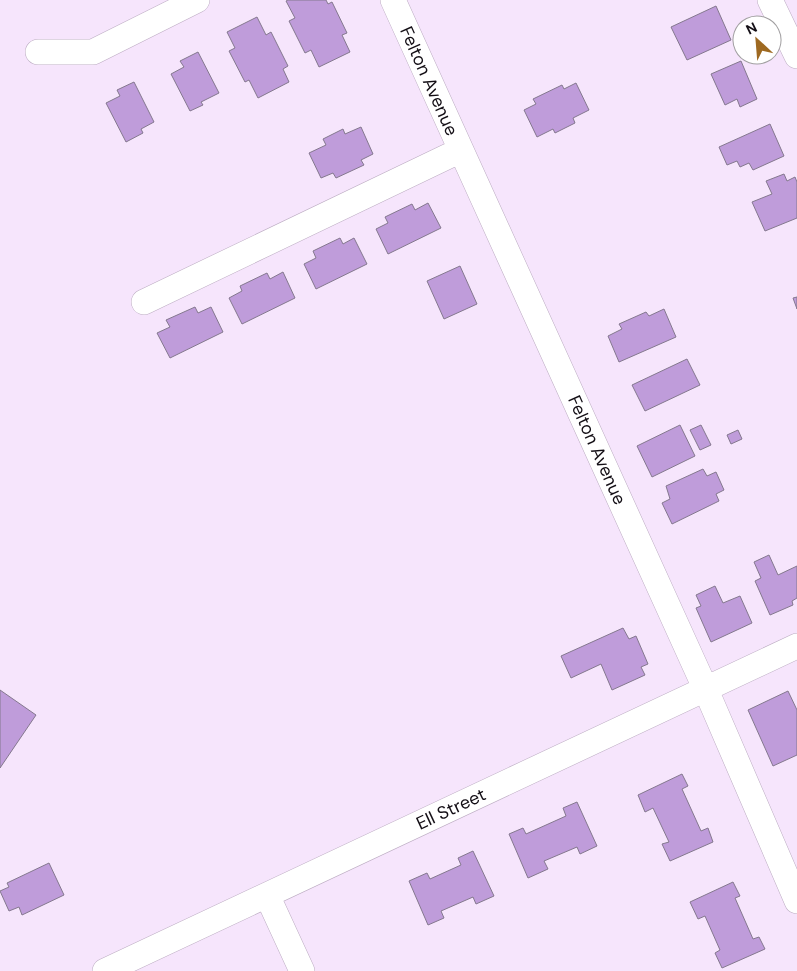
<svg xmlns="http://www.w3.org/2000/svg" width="797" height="971" viewBox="0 0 797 971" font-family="'DM Sans',sans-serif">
  <rect width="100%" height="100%" fill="#f6e5fc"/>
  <path fill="#bf9cda" stroke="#84788e" d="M 288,0 L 326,0 L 328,4 L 332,2 L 347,33 L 342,35 L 350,52 L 319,67 L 311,50 L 305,53 L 289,21 L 295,18 L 286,1 Z
    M 716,6 L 731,40 L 687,60 L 671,27 Z
    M 257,17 L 266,35 L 271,32 L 288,66 L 283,69 L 289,82 L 258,98 L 249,80 L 245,82 L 229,51 L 235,48 L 227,32 Z
    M 198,52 L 219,93 L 201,102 L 203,105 L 190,111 L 171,74 L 184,67 L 180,61 Z
    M 741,61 L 757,99 L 740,107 L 737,99 L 725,105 L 711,74 Z
    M 134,82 L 154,122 L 141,129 L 143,133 L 126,142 L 106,103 L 120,96 L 117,90 Z
    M 576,83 L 589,110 L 573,118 L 575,123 L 555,133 L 553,129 L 537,137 L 524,110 L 536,104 L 533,99 L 562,85 L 564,89 Z
    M 770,124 L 784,156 L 753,170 L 749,163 L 740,167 L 737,161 L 727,165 L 719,147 Z
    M 361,127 L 373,154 L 361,160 L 364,165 L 336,178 L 333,173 L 321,178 L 309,153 L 326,145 L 323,139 L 343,129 L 345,134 Z
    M 784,174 L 787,181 L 795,177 L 797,182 L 797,218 L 765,231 L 752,202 L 772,194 L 766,181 Z
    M 428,203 L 441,228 L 388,254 L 376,229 L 388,223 L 385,217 L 412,204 L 415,210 Z
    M 340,238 L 343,244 L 354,238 L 367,264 L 316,289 L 304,264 L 316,258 L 313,251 Z
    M 460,266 L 477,304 L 444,319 L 427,281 Z
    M 283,272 L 295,298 L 242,324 L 229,298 L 242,291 L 240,286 L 267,273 L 270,279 Z
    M 797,297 L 797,309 L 793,298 Z
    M 195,307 L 198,313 L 211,307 L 223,332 L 170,358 L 157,333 L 170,327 L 166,320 Z
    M 664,309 L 676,337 L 619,362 L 608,336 L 622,329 L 619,324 L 646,312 L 649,316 Z
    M 687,359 L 700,385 L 645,411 L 632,385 Z
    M 680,425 L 695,456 L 652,477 L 637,446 Z
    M 701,425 L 711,445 L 700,450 L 690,430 Z
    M 738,430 L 742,439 L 731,444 L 727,435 Z
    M 703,469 L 707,476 L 716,472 L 724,490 L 716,494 L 719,501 L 672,524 L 662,503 L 670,499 L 666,486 Z
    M 769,555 L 778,575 L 797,566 L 797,598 L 792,601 L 793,605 L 770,615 L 755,581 L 761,578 L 754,562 Z
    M 715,586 L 723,603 L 740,596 L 752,623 L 711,642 L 696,608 L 701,606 L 696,595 Z
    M 623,628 L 629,639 L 636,636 L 648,664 L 641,667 L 645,675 L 612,690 L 601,664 L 571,678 L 561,656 Z
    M 0,690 L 36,715 L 0,768 Z
    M 788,691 L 797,710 L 797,755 L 773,766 L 748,710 Z
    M 682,774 L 688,786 L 682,789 L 701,831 L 708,828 L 713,842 L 670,861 L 662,844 L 669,842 L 653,808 L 645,812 L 638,795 Z
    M 577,802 L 597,846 L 580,854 L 577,847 L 544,861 L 548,869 L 528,878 L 509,834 L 523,828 L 526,834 L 566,816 L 563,808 Z
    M 473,851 L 494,896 L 476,904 L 473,897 L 441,911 L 444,918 L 428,925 L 409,881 L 427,873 L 430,879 L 461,865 L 458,858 Z
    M 49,863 L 64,895 L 22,915 L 19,907 L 9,911 L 0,891 L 9,887 L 7,883 Z
    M 733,882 L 740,896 L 735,898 L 753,939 L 759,937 L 765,949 L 722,968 L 715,953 L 720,950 L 705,916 L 698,919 L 690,902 Z"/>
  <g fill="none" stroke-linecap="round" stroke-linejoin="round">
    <defs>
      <path id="street" d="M 393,0 L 706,690 L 797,901
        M 770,0 L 797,56
        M 38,52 L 93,52 L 197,0
        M 144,302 L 461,150
        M 267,895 L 302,971
        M 105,971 L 797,646"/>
    </defs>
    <use href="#street" stroke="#bcacc2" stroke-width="26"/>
    <use href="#street" stroke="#fff" stroke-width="25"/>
  </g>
  <g text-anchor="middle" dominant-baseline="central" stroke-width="4" stroke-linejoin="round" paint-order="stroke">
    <g font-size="18" fill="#130e15" stroke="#fff">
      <text transform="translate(429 81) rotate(66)">Felton Avenue</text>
      <text transform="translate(597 450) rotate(66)">Felton Avenue</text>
      <text transform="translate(451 809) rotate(-25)">Ell Street</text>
    </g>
  </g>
  <g transform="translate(757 40) rotate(334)"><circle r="24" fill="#ffffff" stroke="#a19fa1"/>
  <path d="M0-4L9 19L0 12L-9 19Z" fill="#9e6921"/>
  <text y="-8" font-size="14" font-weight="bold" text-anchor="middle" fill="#130e15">N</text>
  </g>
</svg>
